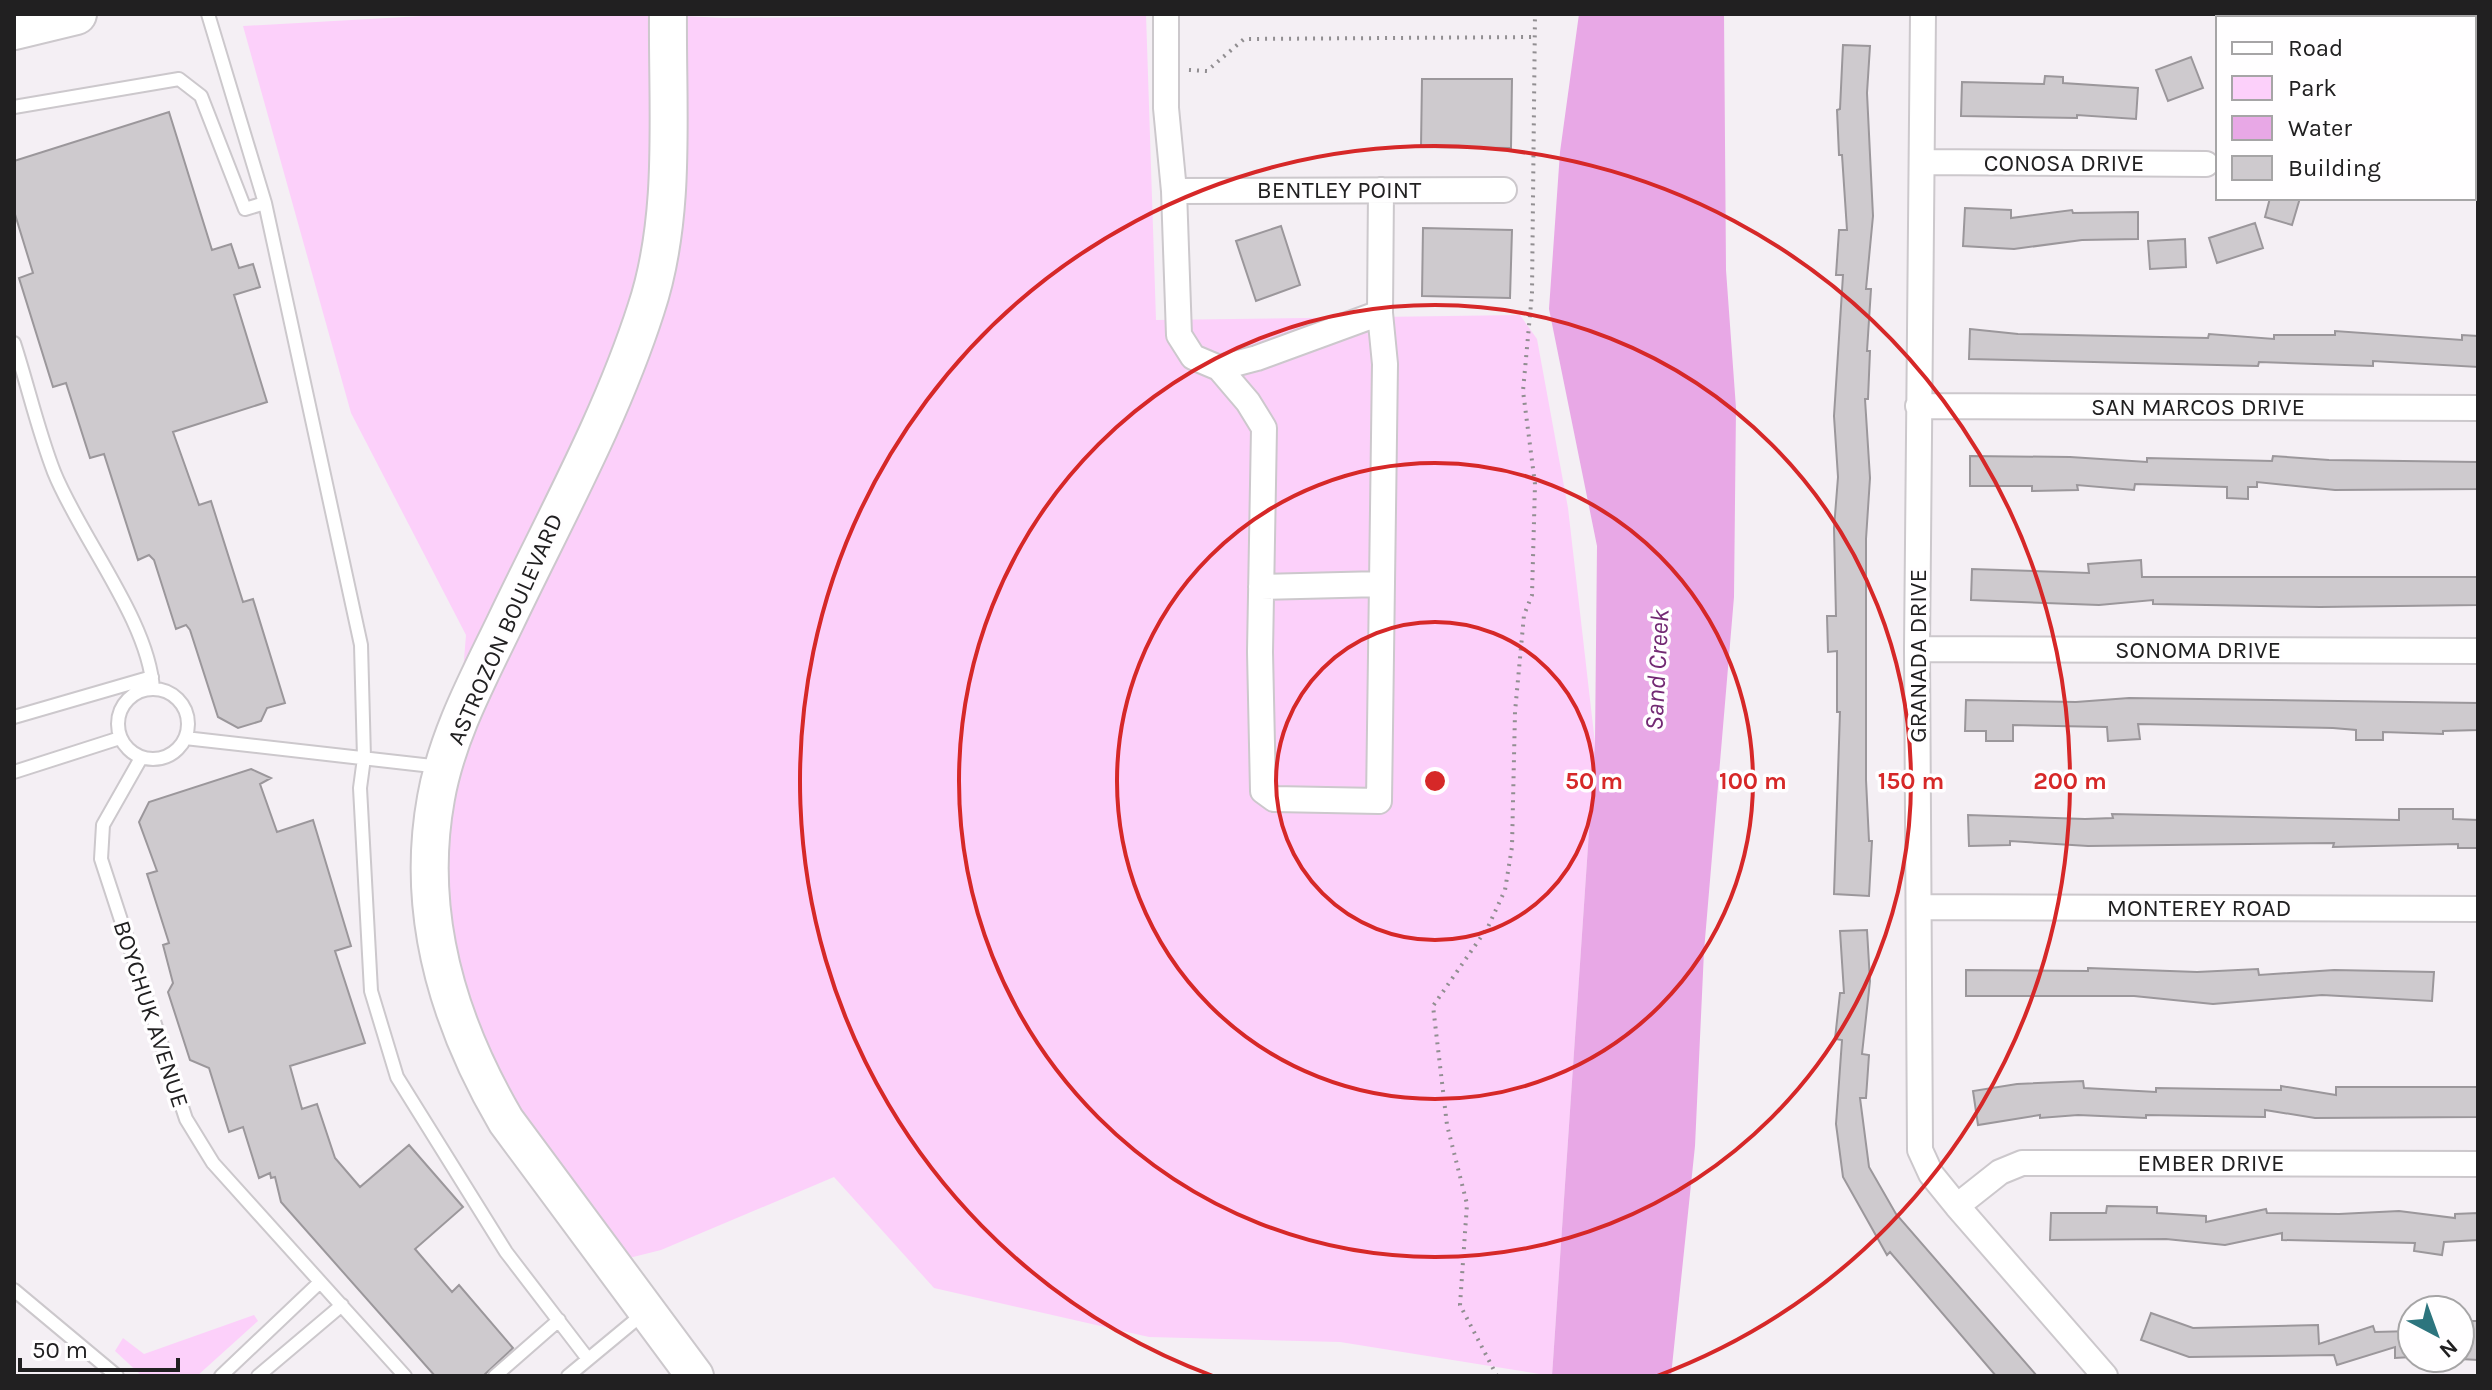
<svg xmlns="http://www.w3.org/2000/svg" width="2492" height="1390" viewBox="0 0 2492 1390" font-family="Karla,sans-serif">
  <rect width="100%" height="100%" fill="#f4eff4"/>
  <path fill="#fcd0fa" d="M 458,14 L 643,14 L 724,18 L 1146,14 L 1156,320 L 1520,315 L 1537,339 L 1568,508 L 1595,743 L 1552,1376 L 1340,1342 L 1149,1337 L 934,1288 L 834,1177 L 661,1250 L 609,1263 L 463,1042 L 433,928 L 459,721 L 466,635 L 351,413 L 243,26 Z
    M 254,1315 L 258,1321 L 197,1376 L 142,1376 L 115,1351 L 123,1338 L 144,1354 Z"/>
  <path fill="#e8a8e6" d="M 1579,14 L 1724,14 L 1726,270 L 1736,408 L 1734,597 L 1704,951 L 1695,1146 L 1671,1376 L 1552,1376 L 1595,743 L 1597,546 L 1549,309 L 1560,152 Z"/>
  <path fill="#cecace" stroke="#9b979b" stroke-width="2" d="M 1843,45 L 1870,46 L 1867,93 L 1873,216 L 1866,289 L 1871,289 L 1867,351 L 1870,351 L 1868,399 L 1865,399 L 1870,478 L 1866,539 L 1866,780 L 1869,841 L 1872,841 L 1869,896 L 1834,894 L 1840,712 L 1837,712 L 1837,651 L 1828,652 L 1827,616 L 1836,616 L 1834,528 L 1838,477 L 1834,416 L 1843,275 L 1836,275 L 1839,230 L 1847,230 L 1842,155 L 1839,155 L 1837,110 L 1840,109 Z
    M 2191,57 L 2203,88 L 2168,101 L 2156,70 Z
    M 2045,76 L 2063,77 L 2063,83 L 2138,88 L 2136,119 L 2077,115 L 2077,118 L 1961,116 L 1962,82 L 2044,84 Z
    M 1422,79 L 1512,79 L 1511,148 L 1421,147 Z
    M 169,112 L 212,250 L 231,244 L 239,268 L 253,264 L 260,287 L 234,295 L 267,402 L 173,432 L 199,505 L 211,501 L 243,602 L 253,599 L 285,703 L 267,708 L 261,721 L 238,728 L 218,717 L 190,630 L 186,625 L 176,629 L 154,560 L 149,555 L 138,560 L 104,454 L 90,458 L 66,383 L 53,387 L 19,278 L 33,273 L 14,211 L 14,161 Z
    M 2270,198 L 2300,198 L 2292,225 L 2265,217 Z
    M 1965,208 L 2011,210 L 2011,218 L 2072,210 L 2073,213 L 2138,212 L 2138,239 L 2082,240 L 2014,249 L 1963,246 Z
    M 2255,223 L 2263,248 L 2217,263 L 2209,238 Z
    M 1281,226 L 1300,285 L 1256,301 L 1236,241 Z
    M 1423,228 L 1512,230 L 1510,298 L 1422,296 Z
    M 2185,239 L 2186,267 L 2150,269 L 2148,241 Z
    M 1970,329 L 2018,334 L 2208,338 L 2209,334 L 2274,339 L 2274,335 L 2335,335 L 2335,331 L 2462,340 L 2462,335 L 2478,336 L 2478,367 L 2373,361 L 2373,366 L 2259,362 L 2258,366 L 1969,359 Z
    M 1970,456 L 2070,457 L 2147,462 L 2147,458 L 2272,461 L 2273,456 L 2329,460 L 2478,462 L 2478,489 L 2335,490 L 2257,482 L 2257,487 L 2248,487 L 2248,499 L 2227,498 L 2227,487 L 2135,484 L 2134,490 L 2077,485 L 2078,490 L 2032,491 L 2032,486 L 1970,486 Z
    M 2141,560 L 2142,577 L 2478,577 L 2478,605 L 2320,607 L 2153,604 L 2153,600 L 2099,605 L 1971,600 L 1972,569 L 2089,573 L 2088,564 Z
    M 2129,698 L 2478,703 L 2478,730 L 2443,731 L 2443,734 L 2383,732 L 2383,740 L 2356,740 L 2356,730 L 2333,728 L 2138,724 L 2140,739 L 2108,741 L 2107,727 L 2013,725 L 2013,741 L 1986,741 L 1986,731 L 1965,731 L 1966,700 L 2076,702 Z
    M 251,769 L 271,778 L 260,784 L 277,832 L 313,820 L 351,946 L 335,951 L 365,1043 L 290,1066 L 302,1109 L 317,1104 L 335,1158 L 360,1187 L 409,1145 L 463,1207 L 415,1249 L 452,1292 L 459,1285 L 513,1348 L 483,1376 L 435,1376 L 281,1202 L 275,1177 L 271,1178 L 270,1173 L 259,1178 L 243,1127 L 229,1132 L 209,1068 L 190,1060 L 168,992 L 173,983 L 163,945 L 169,943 L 147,874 L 157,871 L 139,822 L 149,802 Z
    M 2399,809 L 2453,809 L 2453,819 L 2478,820 L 2478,848 L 2458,848 L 2458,844 L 2333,847 L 2334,843 L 2088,846 L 2010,841 L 2010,845 L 1969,846 L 1968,815 L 2085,819 L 2113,818 L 2112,814 L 2399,820 Z
    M 1867,930 L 1870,981 L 1862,1054 L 1869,1055 L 1866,1098 L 1860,1098 L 1869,1167 L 1896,1214 L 2037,1376 L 1996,1376 L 1890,1252 L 1887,1255 L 1843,1177 L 1836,1124 L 1842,1040 L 1835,1039 L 1840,993 L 1844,993 L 1840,931 Z
    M 2088,968 L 2197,972 L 2258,969 L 2259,975 L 2334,970 L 2434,972 L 2432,1001 L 2322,995 L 2213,1004 L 2134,996 L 1966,996 L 1966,970 L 2088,971 Z
    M 2083,1081 L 2084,1088 L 2156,1092 L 2156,1088 L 2281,1090 L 2281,1086 L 2336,1095 L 2336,1087 L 2478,1087 L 2478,1117 L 2315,1118 L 2265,1110 L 2265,1117 L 2146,1115 L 2146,1118 L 2078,1115 L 2040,1118 L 2040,1115 L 1978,1125 L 1973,1091 L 2017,1084 Z
    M 2107,1206 L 2157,1207 L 2157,1213 L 2206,1216 L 2206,1222 L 2266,1209 L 2267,1213 L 2339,1214 L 2399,1211 L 2455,1218 L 2455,1214 L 2478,1213 L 2478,1240 L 2444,1242 L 2442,1255 L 2414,1251 L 2415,1243 L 2282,1240 L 2282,1233 L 2225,1245 L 2166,1239 L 2050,1240 L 2051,1213 L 2106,1213 Z
    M 2151,1313 L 2193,1328 L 2318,1325 L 2319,1344 L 2373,1326 L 2375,1332 L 2412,1331 L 2412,1357 L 2395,1358 L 2395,1347 L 2337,1365 L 2334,1355 L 2189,1357 L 2141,1340 Z
    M 2460,1321 L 2478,1321 L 2478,1360 L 2460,1359 Z"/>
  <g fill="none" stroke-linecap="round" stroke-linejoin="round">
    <defs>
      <path id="lane" d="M 208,14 L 265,203 L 361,645 L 364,758 L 360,788 L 371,991 L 397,1077 L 506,1252 L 588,1359
        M 14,107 L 179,79 L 201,96 L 245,209 L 265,203
        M 14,343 C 28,386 38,431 54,472 C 80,537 149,621 153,689
        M118 724a35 35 0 1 1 70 0a35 35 0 1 1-70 0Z
        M 14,717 L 152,677
        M 185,738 L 441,767
        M 141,758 L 103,825 L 101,859 L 186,1119 L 213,1163 L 405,1376
        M 14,772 L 120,738
        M 14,1290 L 117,1376
        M 221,1376 L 319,1283
        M 258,1376 L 342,1305
        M 495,1376 L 559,1320
        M 568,1376 L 644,1313"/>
      <path id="street" d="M 1166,14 L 1166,108 L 1174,191 L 1179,335 L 1193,357 L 1219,368 L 1248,402 L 1264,428 L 1260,652 L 1263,791 L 1274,799 L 1379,801 L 1385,364 L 1380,313 L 1381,190
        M 1923,14 L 1917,649 L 1920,1150 L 1931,1174 L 1957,1206 L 2105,1376
        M 1922,162 L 2206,164
        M 1174,191 L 1504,190
        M 1219,368 L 1257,358 L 1380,313
        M 1918,406 L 2478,408
        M 1261,587 L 1382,584
        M 1917,649 L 2478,651
        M 1919,907 L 2478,909
        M 1957,1206 L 2000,1172 L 2022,1163 L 2478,1164"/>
      <path id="secondary" d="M 668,14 C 667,110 677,216 646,309 C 611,418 554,520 505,623 C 478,679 447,736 436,798 C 415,913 448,1022 506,1121 L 695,1376"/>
      <path id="primary" d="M 14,29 L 76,14"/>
    </defs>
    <use href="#lane" stroke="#ccc8cc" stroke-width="16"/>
    <use href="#street" stroke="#ccc8cc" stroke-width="28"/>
    <use href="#secondary" stroke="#ccc8cc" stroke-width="40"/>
    <use href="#primary" stroke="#ccc8cc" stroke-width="44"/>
    <path stroke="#918e91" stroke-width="4" stroke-dasharray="2 6" stroke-linecap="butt" d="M 1189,70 L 1207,71 L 1244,39 L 1535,37
      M 1497,1376 L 1460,1305 L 1467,1204 L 1447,1125 L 1433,1006 L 1488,927 L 1505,890 L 1512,847 L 1515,712 L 1524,615 L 1532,595 L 1535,484 L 1523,391 L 1532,293 L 1535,14"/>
    <use href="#lane" stroke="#fff" stroke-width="12"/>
    <use href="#street" stroke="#fff" stroke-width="24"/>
    <use href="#secondary" stroke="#fff" stroke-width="36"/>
    <use href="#primary" stroke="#fff" stroke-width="40"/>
  </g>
  <g fill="none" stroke="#d62828" stroke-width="4">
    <circle cx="1435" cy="781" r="159"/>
    <circle cx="1435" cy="781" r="318"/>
    <circle cx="1435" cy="781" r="476"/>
    <path d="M1213 1376A635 635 0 1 1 1657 1376"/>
  </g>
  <g text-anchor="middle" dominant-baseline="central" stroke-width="7" stroke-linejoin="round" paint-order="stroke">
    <g font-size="24" fill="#212021" stroke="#fffeff">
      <text x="2064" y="163">CONOSA DRIVE</text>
      <text x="1339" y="190">BENTLEY POINT</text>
      <text x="2198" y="407">SAN MARCOS DRIVE</text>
      <text transform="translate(505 629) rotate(-66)">ASTROZON BOULEVARD</text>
      <text x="2198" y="650">SONOMA DRIVE</text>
      <text transform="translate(1918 656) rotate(-90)">GRANADA DRIVE</text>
      <text x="2199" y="908">MONTEREY ROAD</text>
      <text transform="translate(151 1014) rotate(72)">BOYCHUK AVENUE</text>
      <text x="2211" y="1163">EMBER DRIVE</text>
    </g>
    <g font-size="26" font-style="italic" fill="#722973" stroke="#fffeff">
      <text transform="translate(1657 670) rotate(-87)">Sand Creek</text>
    </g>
  </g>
  <circle cx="1435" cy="781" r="12" fill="#d62828" stroke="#fffeff" stroke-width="4"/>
  <g font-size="24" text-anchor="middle" font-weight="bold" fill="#d62828" stroke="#fffeff" stroke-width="7" stroke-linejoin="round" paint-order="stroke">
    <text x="1594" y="789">50 m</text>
    <text x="1753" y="789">100 m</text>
    <text x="1911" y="789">150 m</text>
    <text x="2070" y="789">200 m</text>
  </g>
  <rect width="2492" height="1390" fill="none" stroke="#212021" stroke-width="32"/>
  <rect x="2216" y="16" width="260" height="184" fill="#fffeff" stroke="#a6a5a6" stroke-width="2"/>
  <rect x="2232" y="42" width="40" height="12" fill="#ffffff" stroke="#a6a5a6" stroke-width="2"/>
  <text x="2288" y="56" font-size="24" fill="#212021">Road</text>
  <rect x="2232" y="76" width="40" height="24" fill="#fcd0fa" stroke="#a6a5a6" stroke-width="2"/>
  <text x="2288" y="96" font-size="24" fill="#212021">Park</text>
  <rect x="2232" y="116" width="40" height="24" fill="#e8a8e6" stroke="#a6a5a6" stroke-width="2"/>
  <text x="2288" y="136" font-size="24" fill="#212021">Water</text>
  <rect x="2232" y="156" width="40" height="24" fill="#cecace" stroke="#a6a5a6" stroke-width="2"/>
  <text x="2288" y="176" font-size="24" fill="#212021">Building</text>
  <g transform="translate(2436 1334) rotate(139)"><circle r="38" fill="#fffeff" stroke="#a6a5a6" stroke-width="2"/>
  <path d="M0-6L14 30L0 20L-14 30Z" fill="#2d757e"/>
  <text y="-12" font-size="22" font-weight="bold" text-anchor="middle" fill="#212021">N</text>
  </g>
  <path d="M20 1358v12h158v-12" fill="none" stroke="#212021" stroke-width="4"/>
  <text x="32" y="1358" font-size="24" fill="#212021" stroke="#fffeff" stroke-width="6" paint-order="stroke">50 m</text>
</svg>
